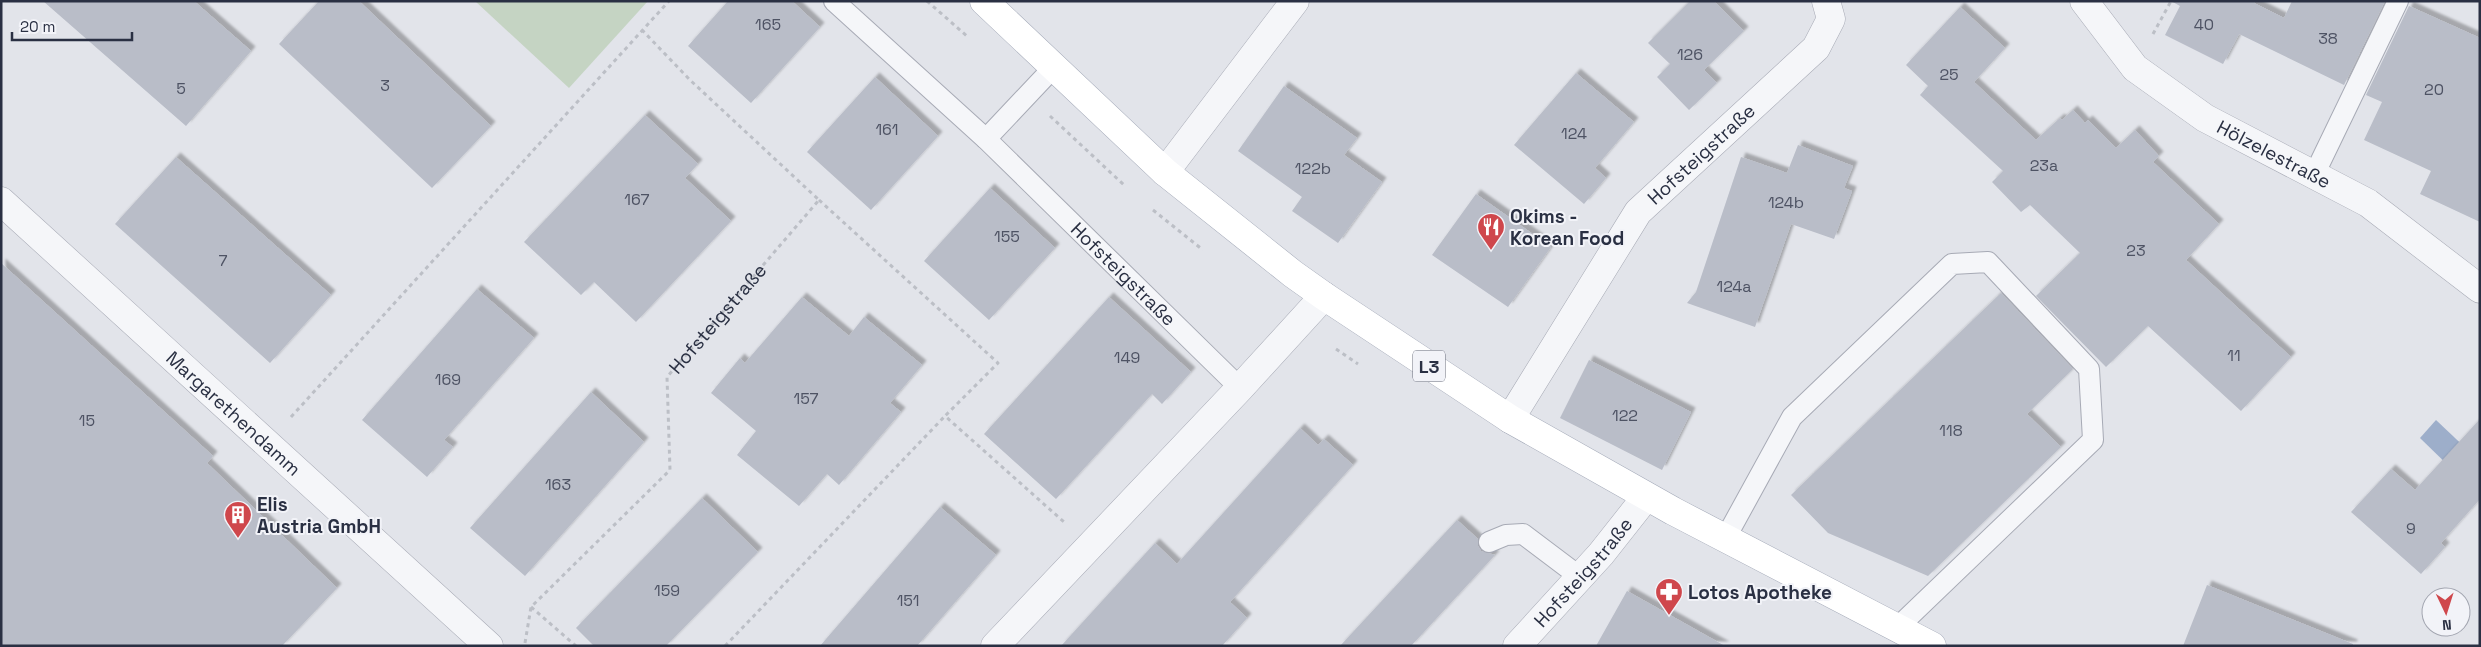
<svg xmlns="http://www.w3.org/2000/svg" width="2481" height="647" viewBox="0 0 2481 647" font-family="'Space Grotesk',sans-serif">
  <defs>
    <filter id="shadow"><feDropShadow dx="4.5" dy="-4.5" stdDeviation="1" flood-color="#0004"/></filter>
  </defs>
  <rect width="100%" height="100%" fill="#e2e4ea"/>
  <path fill="#c5d4c3" d="M 475,1 L 648,1 L 569,88 Z"/>
  <path fill="#9daeca" d="M 2436,420 L 2473,455 L 2456,473 L 2420,438 Z"/>
  <path fill="#b9bdc8" filter="url(#shadow)" d="M 43,1 L 194,1 L 251,51 L 186,126 Z
    M 319,1 L 359,1 L 491,126 L 432,188 L 279,44 Z
    M 728,1 L 792,1 L 820,27 L 751,103 L 688,46 Z
    M 1690,1 L 1714,1 L 1744,31 L 1704,70 L 1717,83 L 1689,110 L 1657,77 L 1670,64 L 1648,43 Z
    M 2171,1 L 2255,1 L 2254,3 L 2284,18 L 2292,1 L 2385,1 L 2344,85 L 2239,34 L 2223,64 L 2165,35 L 2180,6 Z
    M 2409,6 L 2480,38 L 2480,222 L 2420,194 L 2431,171 L 2364,140 L 2382,102 L 2366,95 Z
    M 1960,7 L 2005,48 L 1974,82 L 2036,140 L 2060,118 L 2062,120 L 2073,110 L 2085,123 L 2088,120 L 2116,148 L 2135,130 L 2159,156 L 2153,162 L 2219,224 L 2186,260 L 2291,357 L 2241,411 L 2148,326 L 2106,367 L 2036,296 L 2080,253 L 2030,205 L 2021,212 L 1992,182 L 2003,171 L 1920,95 L 1928,86 L 1906,65 Z
    M 1576,73 L 1634,122 L 1595,168 L 1606,178 L 1584,204 L 1514,145 Z
    M 875,77 L 938,136 L 871,210 L 807,152 Z
    M 1284,86 L 1357,138 L 1344,155 L 1382,182 L 1338,243 L 1292,211 L 1302,197 L 1238,151 Z
    M 645,115 L 698,164 L 685,178 L 731,221 L 636,322 L 594,282 L 581,295 L 524,242 Z
    M 1798,145 L 1853,166 L 1844,188 L 1852,191 L 1834,239 L 1791,224 L 1755,327 L 1687,303 L 1696,292 L 1741,157 L 1787,173 Z
    M 176,157 L 331,295 L 270,363 L 115,224 Z
    M 990,188 L 1055,248 L 989,320 L 924,261 Z
    M 1476,194 L 1551,247 L 1508,307 L 1432,255 Z
    M 1,263 L 213,456 L 207,463 L 337,588 L 282,646 L 1,646 Z
    M 477,289 L 534,338 L 444,440 L 453,447 L 427,477 L 362,420 Z
    M 2001,293 L 2073,369 L 2027,414 L 2061,447 L 1928,576 L 1828,533 L 1791,495 Z
    M 802,297 L 849,336 L 864,317 L 922,365 L 890,403 L 901,412 L 839,485 L 827,474 L 799,506 L 737,455 L 756,431 L 711,393 L 740,358 L 745,363 Z
    M 1109,297 L 1191,372 L 1162,404 L 1152,394 L 1056,499 L 984,434 Z
    M 1589,360 L 1691,412 L 1662,470 L 1560,418 Z
    M 591,392 L 644,442 L 525,576 L 470,528 Z
    M 2480,419 L 2480,499 L 2441,543 L 2445,547 L 2421,574 L 2351,512 L 2391,469 L 2415,490 Z
    M 1300,428 L 1318,445 L 1324,439 L 1353,465 L 1230,602 L 1247,618 L 1222,646 L 1061,646 L 1155,543 L 1177,564 Z
    M 702,498 L 758,552 L 666,646 L 594,646 L 576,628 Z
    M 940,507 L 996,555 L 917,646 L 820,646 Z
    M 1457,520 L 1478,539 L 1478,546 L 1481,551 L 1495,555 L 1411,646 L 1340,646 Z
    M 2207,585 L 2353,644 L 2353,646 L 2183,646 Z
    M 1627,591 L 1725,646 L 1596,646 Z"/>
  <g fill="none" stroke-linecap="round" stroke-linejoin="round">
    <defs>
      <g id="lane">
        <path id="s2" d="M 834,1 L 986,139 L 1240,388"/>
        <path d="M 986,139 L 1053,68"/>
        <path d="M 2314,175 L 2398,1"/>
        <path d="M 1725,539 L 1792,417 L 1952,264 L 1988,262 L 2089,369 L 2093,440 L 1897,628"/>
        <path d="M 1489,542 L 1506,535 L 1523,534 L 1580,577"/>
      </g>
      <g id="street">
        <path id="s3" d="M 2084,1 L 2135,68 L 2205,118 L 2368,203 L 2480,289"/>
        <path d="M 1165,172 L 1295,1"/>
        <path id="s4" d="M 1,201 L 489,646"/>
        <path id="s5" d="M 1510,419 L 1638,212 L 1816,48 L 1831,19 L 1826,1"/>
        <path d="M 995,646 L 1240,388 L 1324,296"/>
        <path id="s6" d="M 1517,646 L 1601,554 L 1646,497"/>
      </g>
      <path id="primary" d="M 984,1 L 1165,172 L 1293,274 L 1324,296 L 1510,419 L 1673,511 L 1932,646"/>
    </defs>
    <use href="#lane" stroke="#a7aab5" stroke-width="22"/>
    <use href="#street" stroke="#a7aab5" stroke-width="29"/>
    <use href="#primary" stroke="#a1a7b6" stroke-width="29"/>
    <g stroke="#bcbfc6" stroke-width="3" stroke-dasharray="4 4" stroke-linecap="butt">
      <path d="M 927,1 L 968,37"/>
      <path d="M 2153,34 L 2171,1"/>
      <path d="M 1050,116 L 1124,185"/>
      <path d="M 819,200 L 998,363 L 945,416 L 1064,522"/>
      <path d="M 1153,210 L 1203,250"/>
      <path d="M 1336,349 L 1358,364"/>
      <path d="M 291,417 L 669,1"/>
      <path d="M 531,607 L 576,646"/>
      <path id="s1" d="M 525,643 L 531,607 L 670,470 L 667,377 L 819,200 L 690,80 L 643,31"/>
      <path d="M 725,646 L 945,416"/>
    </g>
    <use href="#lane" stroke="#f5f6f9" stroke-width="20"/>
    <use href="#street" stroke="#f5f6f9" stroke-width="28"/>
    <use href="#primary" stroke="#fff" stroke-width="28"/>
  </g>
  <defs>
    <symbol id="restaurant-pin" viewBox="-11 -11 22 30"><path d="M0 17L-7.5 6A9.5 9.5 0 1 1 7.5 6Z" fill="#cf474c" stroke="#f2f3f8"/><path d="M-5-6h1v4h1v-4h1v4h1v-4h1v5L-1.5 .5V6h-2V.5L-5-1ZM5-6V6H3V1.5H1.5Q1.5-4 5-6Z" fill="#fff"/></symbol>
    <symbol id="building-pin" viewBox="-11 -11 22 30"><path d="M0 17L-7.5 6A9.5 9.5 0 1 1 7.5 6Z" fill="#cf474c" stroke="#f2f3f8"/><path d="M-4-6H4V6H1V3H-1V6H-4ZM-2.5-4.3h1.7v1.8h-1.7ZM.8-4.3h1.7v1.8H.8ZM-2.5-1h1.7V.8h-1.7ZM.8-1h1.7V.8H.8Z" fill="#fff"/></symbol>
    <symbol id="pharmacy-pin" viewBox="-11 -11 22 30"><path d="M0 17L-7.5 6A9.5 9.5 0 1 1 7.5 6Z" fill="#cf474c" stroke="#f2f3f8"/><path d="M-2-6h4v4h4v4h-4v4h-4v-4h-4v-4h4Z" fill="#fff"/></symbol>
  </defs>
  <g fill-rule="evenodd">
    <use href="#restaurant-pin" x="1475" y="211" width="32" height="43"/>
    <use href="#building-pin" x="222" y="499" width="32" height="43"/>
    <use href="#pharmacy-pin" x="1653" y="576" width="32" height="43"/>
  </g>
  <g text-anchor="middle" dominant-baseline="central" stroke-width="4" stroke-linejoin="round" paint-order="stroke">
    <g font-size="16" fill="#4e5364">
      <text x="768" y="24">165</text>
      <text x="2204" y="24">40</text>
      <text x="2328" y="38">38</text>
      <text x="1690" y="54">126</text>
      <text x="1949" y="74">25</text>
      <text x="385" y="85">3</text>
      <text x="181" y="88">5</text>
      <text x="2434" y="89">20</text>
      <text x="887" y="129">161</text>
      <text x="1574" y="133">124</text>
      <text x="2044" y="165">23a</text>
      <text x="1313" y="168">122b</text>
      <text x="637" y="199">167</text>
      <text x="1786" y="202">124b</text>
      <text x="1007" y="236">155</text>
      <text x="2136" y="250">23</text>
      <text x="223" y="260">7</text>
      <text x="1734" y="286">124a</text>
      <text x="2234" y="355">11</text>
      <text x="1127" y="357">149</text>
      <text x="448" y="379">169</text>
      <text x="806" y="398">157</text>
      <text x="1625" y="415">122</text>
      <text x="87" y="420">15</text>
      <text x="1951" y="430">118</text>
      <text x="558" y="484">163</text>
      <text x="2411" y="528">9</text>
      <text x="667" y="590">159</text>
      <text x="908" y="600">151</text>
    </g>
    <rect fill="#f2f3f8" stroke="#666a79" stroke-width="1" x="1413" y="350.5" width="32" height="31" rx="4"/>
    <g font-size="18" font-weight="bold" fill="#2a3043">
      <text x="1429" y="366">L3</text>
    </g>
    <g font-size="19" fill="#2a3043" stroke="#f2f3f8">
      <text stroke="none"><textPath href="#s5" startOffset="329">Hofsteigstraße</textPath></text>
      <text stroke="none"><textPath href="#s3" startOffset="248">Hölzelestraße</textPath></text>
      <text stroke="none"><textPath href="#s2" startOffset="398">Hofsteigstraße</textPath></text>
      <text stroke="none"><textPath href="#s1" startOffset="402">Hofsteigstraße</textPath></text>
      <text stroke="none"><textPath href="#s4" startOffset="315">Margarethendamm</textPath></text>
      <text stroke="none"><textPath href="#s6" startOffset="99">Hofsteigstraße</textPath></text>
    </g>
    <g font-size="19" font-weight="bold" fill="#2a3043" stroke="#f2f3f8" text-anchor="start">
      <text x="1510" y="216">Okims -<tspan x="1510" dy="22">Korean Food</tspan></text>
      <text x="257" y="504">Elis<tspan x="257" dy="22">Austria GmbH</tspan></text>
      <text x="1688" y="592">Lotos Apotheke</text>
    </g>
  </g>
  <rect width="2481" height="647" fill="none" stroke="#2a3043" stroke-width="5"/>
  <g transform="translate(2446 612) rotate(176)"><circle r="24" fill="#f2f3f8" stroke="#a2a5b0"/>
  <path d="M0-4L9 19L0 12L-9 19Z" fill="#cf474c"/>
  <text y="-8" font-size="14" font-weight="bold" text-anchor="middle" fill="#2a3043">N</text>
  </g>
  <path d="M12 32v8h120v-8" fill="none" stroke="#2a3043" stroke-width="2.5"/>
  <text x="20" y="32" font-size="15" fill="#2a3043" stroke="#f2f3f8" stroke-width="4" paint-order="stroke">20 m</text>
</svg>
